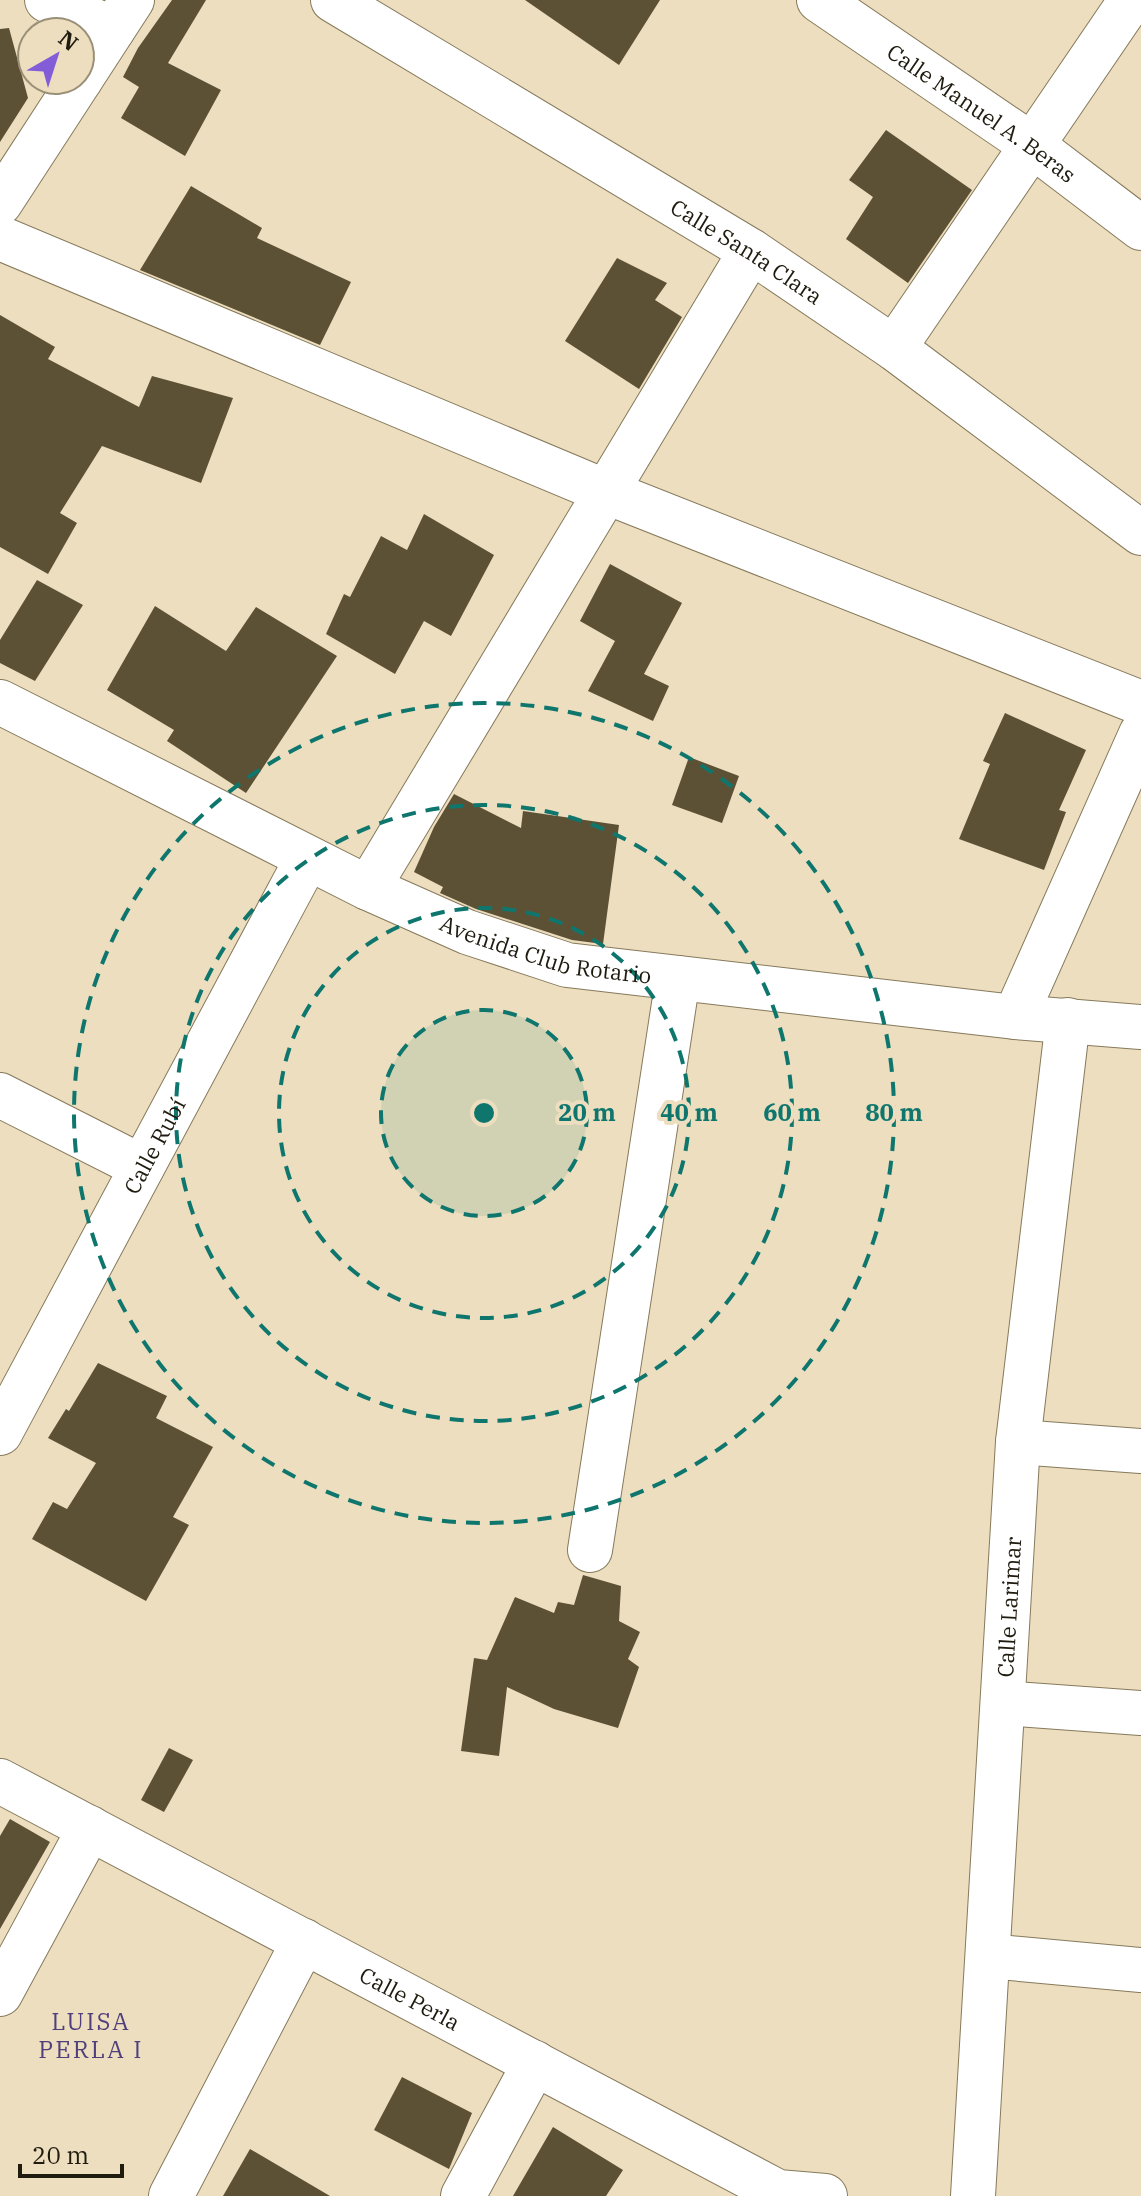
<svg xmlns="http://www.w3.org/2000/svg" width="1141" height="2196" viewBox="0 0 1141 2196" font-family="'IBM Plex Serif',serif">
  <rect width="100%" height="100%" fill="#ecdebe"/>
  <path fill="#5d5135" d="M 172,0 L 206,0 L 168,63 L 221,90 L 185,156 L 121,118 L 139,87 L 123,77 L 138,48 Z
    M 525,0 L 660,0 L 619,65 Z
    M 9,28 L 28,98 L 0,142 L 0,29 Z
    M 886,130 L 972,190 L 908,283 L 846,239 L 873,197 L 849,180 Z
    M 191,186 L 262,228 L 257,238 L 351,282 L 320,345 L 140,270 Z
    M 617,258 L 667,283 L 655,300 L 682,317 L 639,389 L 565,341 Z
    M 0,315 L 55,347 L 48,359 L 139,407 L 152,376 L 233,398 L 201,483 L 102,446 L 60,513 L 77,523 L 48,574 L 0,547 Z
    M 424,514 L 494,555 L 451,636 L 424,621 L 395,674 L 326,634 L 344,594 L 350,597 L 381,536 L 407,550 Z
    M 610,564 L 682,603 L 644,674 L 669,686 L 653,721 L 588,691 L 615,641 L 580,621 Z
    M 37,580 L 83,605 L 35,681 L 0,663 L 0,640 Z
    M 155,606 L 226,651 L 256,607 L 337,656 L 246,793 L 167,741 L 174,730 L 107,690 Z
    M 1005,713 L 1086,750 L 1059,810 L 1066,812 L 1044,870 L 959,839 L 990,764 L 983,761 Z
    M 689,757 L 739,776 L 722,823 L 672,805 Z
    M 454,794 L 521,828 L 523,811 L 619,825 L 603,944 L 572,940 L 476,909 L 440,893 L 443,887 L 414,872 L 434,827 Z
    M 98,1363 L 167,1396 L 156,1418 L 213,1447 L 173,1517 L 189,1525 L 146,1601 L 32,1539 L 53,1502 L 67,1509 L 96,1463 L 48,1438 L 66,1409 L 69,1411 Z
    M 583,1575 L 621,1586 L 619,1621 L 640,1632 L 628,1659 L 639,1667 L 618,1728 L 554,1709 L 507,1687 L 499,1756 L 461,1751 L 474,1658 L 487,1660 L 515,1597 L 554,1613 L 558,1602 L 574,1605 Z
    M 169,1748 L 193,1760 L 164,1812 L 141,1800 Z
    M 10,1819 L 50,1842 L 0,1929 L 0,1836 Z
    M 402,2077 L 472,2113 L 449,2169 L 374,2130 Z
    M 553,2127 L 623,2170 L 606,2196 L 513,2196 Z
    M 250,2149 L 330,2196 L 223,2196 Z"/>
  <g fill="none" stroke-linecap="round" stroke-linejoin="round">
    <defs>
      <g id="minor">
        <path d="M 47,0 L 113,29"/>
        <path id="s1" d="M 333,0 L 751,251 L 894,348 L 1141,533"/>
        <path id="s2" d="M 819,0 L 1033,146 L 1141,228"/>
        <path d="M 80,80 L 132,0"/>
        <path d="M 0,203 L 80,80"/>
        <path d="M 0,238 L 604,491 L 1141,703"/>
        <path d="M 894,348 L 1131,0"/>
        <path d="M 368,888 L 751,251"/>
        <path d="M 1015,1017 L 1141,734"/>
        <path d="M 0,1095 L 142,1167"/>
        <path id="s3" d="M 0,1433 L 307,859"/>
        <path d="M 1018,1442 L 1141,1451"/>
        <path d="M 590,1550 L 678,978"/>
        <path d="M 1003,1703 L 1141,1713"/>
        <path id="s4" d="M 0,1781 L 778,2192 L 825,2196"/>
        <path d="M 988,1956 L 1141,1970"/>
        <path d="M 0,1994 L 90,1828"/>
        <path d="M 171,2196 L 304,1941"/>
        <path d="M 463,2196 L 535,2063"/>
        <path id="s5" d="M 973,2196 L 1018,1442 L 1068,1020"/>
      </g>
      <g id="major">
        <path id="s6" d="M 0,702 L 368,888 L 467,932 L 567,965 L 1015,1017 L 1141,1027"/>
      </g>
    </defs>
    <use href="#minor" stroke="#867a5c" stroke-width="46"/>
    <use href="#major" stroke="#867a5c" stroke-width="46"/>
    <use href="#minor" stroke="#fff" stroke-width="44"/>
    <use href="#major" stroke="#fff" stroke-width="44"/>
  </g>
  <circle cx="484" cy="1113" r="103" fill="#0f766e" fill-opacity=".12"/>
  <g fill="none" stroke="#0f766e" stroke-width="4" stroke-dasharray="14 10">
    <circle cx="484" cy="1113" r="103"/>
    <circle cx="484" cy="1113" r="205"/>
    <circle cx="484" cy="1113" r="308"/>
    <circle cx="484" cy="1113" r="410"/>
  </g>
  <g text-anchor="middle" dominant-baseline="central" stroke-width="8" stroke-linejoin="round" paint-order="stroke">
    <g font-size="22" fill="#201b0f" stroke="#ecdebe">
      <text stroke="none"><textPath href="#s2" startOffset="198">Calle Manuel A. Beras</textPath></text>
      <text stroke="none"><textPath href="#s1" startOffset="484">Calle Santa Clara</textPath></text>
      <text stroke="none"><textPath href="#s6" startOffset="602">Avenida Club Rotario</textPath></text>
      <text stroke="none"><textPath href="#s3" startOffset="326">Calle Rubí</textPath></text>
      <text stroke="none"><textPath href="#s5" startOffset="590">Calle Larimar</textPath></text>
      <text stroke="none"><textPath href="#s4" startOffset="464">Calle Perla</textPath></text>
    </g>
    <g font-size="24" letter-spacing="2" fill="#503f7c" stroke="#ecdebe">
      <text x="91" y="2021">LUISA<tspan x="91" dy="28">PERLA I</tspan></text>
    </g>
  </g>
  <circle cx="484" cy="1113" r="12" fill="#0f766e" stroke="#ecdebe" stroke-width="4"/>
  <g font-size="24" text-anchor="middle" font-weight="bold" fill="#0f766e" stroke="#ecdebe" stroke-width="8" stroke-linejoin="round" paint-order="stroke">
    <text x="587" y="1121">20 m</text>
    <text x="689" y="1121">40 m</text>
    <text x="792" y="1121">60 m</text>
    <text x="894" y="1121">80 m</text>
  </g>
  <g transform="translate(56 56) rotate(39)"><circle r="38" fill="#ecdebe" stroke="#9a9078" stroke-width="2"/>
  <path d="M0-6L14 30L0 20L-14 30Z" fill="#835dd8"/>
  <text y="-12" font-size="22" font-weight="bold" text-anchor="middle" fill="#201b0f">N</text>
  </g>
  <path d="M20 2164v12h102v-12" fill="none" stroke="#201b0f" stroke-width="4"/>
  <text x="32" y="2164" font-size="24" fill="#201b0f" stroke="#ecdebe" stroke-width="6" paint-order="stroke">20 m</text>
</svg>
